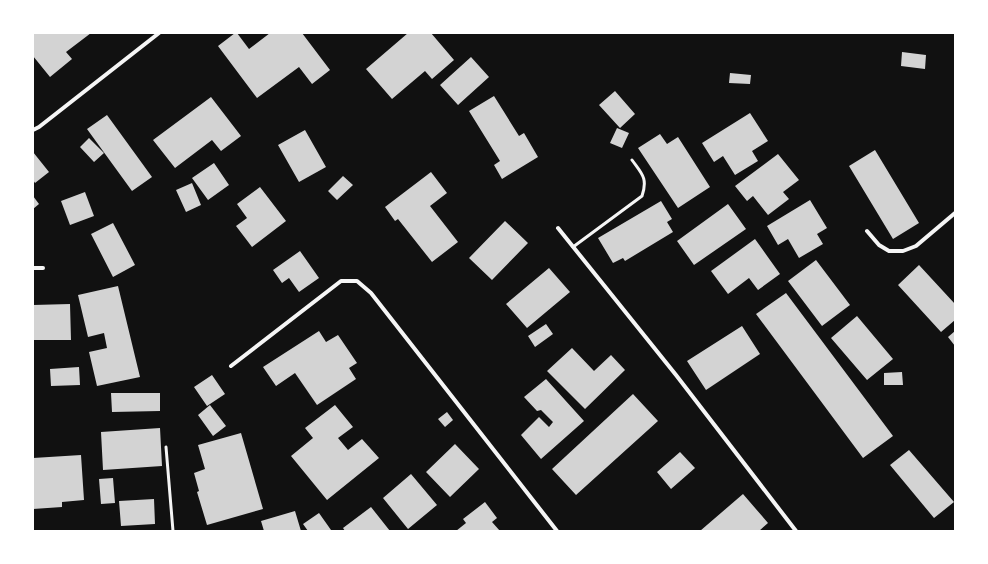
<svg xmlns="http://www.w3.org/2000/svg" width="988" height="564" viewBox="0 0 988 564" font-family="'Noto Serif',serif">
  <rect width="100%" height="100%" fill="#111"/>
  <path fill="#d3d3d3" d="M 33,33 L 91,33 L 66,52 L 72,59 L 50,77 L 33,56 Z
    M 235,33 L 237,33 L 249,49 L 270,33 L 302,33 L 330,70 L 312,84 L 299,67 L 257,98 L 218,46 Z
    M 408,33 L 431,33 L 454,60 L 432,79 L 425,71 L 392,99 L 366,69 Z
    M 902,52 L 926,55 L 925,69 L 901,66 Z
    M 471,57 L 489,77 L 458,105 L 440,85 Z
    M 730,73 L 751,75 L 750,84 L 729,83 Z
    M 615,91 L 635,114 L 620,128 L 599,105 Z
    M 494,96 L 519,136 L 524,133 L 538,157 L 502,179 L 494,165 L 500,161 L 469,111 Z
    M 211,97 L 241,136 L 221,151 L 212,140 L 175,168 L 153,140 Z
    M 750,113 L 768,141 L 752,151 L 758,161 L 735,175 L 723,156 L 714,162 L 702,143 Z
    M 107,115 L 152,177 L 132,191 L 87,129 Z
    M 617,128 L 629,133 L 622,148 L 610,143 Z
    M 305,130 L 326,167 L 299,182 L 278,145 Z
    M 660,134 L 667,144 L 678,137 L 710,187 L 678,208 L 638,148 Z
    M 89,138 L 104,153 L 94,162 L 80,147 Z
    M 875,150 L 919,223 L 893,239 L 849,166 Z
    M 33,152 L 49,172 L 35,183 L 33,180 Z
    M 778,154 L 799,180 L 783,192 L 789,199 L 768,215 L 753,196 L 747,201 L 735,186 Z
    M 214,163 L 229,185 L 208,200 L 192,178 Z
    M 431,172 L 447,193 L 430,206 L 458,242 L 432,262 L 398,219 L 395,221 L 385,207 Z
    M 343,176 L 353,185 L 337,200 L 328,191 Z
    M 192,183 L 201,205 L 186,212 L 176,190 Z
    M 260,187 L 286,221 L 252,247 L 236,226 L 247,218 L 237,204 Z
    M 85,192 L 94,216 L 70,225 L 61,201 Z
    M 33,196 L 39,204 L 33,209 Z
    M 810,200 L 827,228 L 817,234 L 823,244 L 799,258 L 788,239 L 778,245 L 767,226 Z
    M 661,201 L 672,219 L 667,222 L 673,232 L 625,261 L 623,258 L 613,263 L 598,238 Z
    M 728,204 L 746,229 L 694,265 L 677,241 Z
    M 505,221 L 528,243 L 492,280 L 469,258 Z
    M 113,223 L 135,265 L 113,277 L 91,234 Z
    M 755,239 L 780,274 L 758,290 L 749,278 L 728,294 L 711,271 Z
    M 300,251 L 319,278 L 299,292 L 289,278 L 282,283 L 273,270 Z
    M 816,260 L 850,305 L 822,326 L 788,281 Z
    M 919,265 L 955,304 L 955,320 L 941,332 L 898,285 Z
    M 549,268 L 570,292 L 527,328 L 506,304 Z
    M 118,286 L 140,377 L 97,386 L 89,352 L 107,348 L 104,333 L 88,337 L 78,295 Z
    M 786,293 L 893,436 L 863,458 L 756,314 Z
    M 70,304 L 71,340 L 33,340 L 33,305 Z
    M 857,316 L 893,359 L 867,380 L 831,338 Z
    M 546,324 L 553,334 L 535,347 L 528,336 Z
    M 742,326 L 760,354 L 706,390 L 687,361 Z
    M 319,331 L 326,342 L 338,335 L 357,363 L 349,368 L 356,379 L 317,405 L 295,373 L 276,386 L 263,367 Z
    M 955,331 L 955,346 L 948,337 Z
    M 572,348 L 594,371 L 611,355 L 625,370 L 585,409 L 547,371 Z
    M 79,367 L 80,385 L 51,386 L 50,369 Z
    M 902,372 L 903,385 L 884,385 L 884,373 Z
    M 212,375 L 225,394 L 207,406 L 194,387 Z
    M 546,379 L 584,421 L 541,459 L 521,435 L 539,417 L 549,427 L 553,422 L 541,410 L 537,411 L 524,397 Z
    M 111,393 L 160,393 L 160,411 L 112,412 Z
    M 633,394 L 658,421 L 576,495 L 552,469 Z
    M 210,405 L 226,426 L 213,436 L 198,415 Z
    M 335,405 L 353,427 L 338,438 L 348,450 L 362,439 L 379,458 L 327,500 L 291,456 L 313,438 L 305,428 Z
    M 447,412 L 453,420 L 445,427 L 438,419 Z
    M 160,428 L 162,466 L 103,470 L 101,432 Z
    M 241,433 L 263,509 L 207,525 L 197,492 L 199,491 L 194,473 L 205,469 L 198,445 Z
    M 455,444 L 479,469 L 450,497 L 426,472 Z
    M 909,450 L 954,502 L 934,518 L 890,465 Z
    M 680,452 L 695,468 L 671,489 L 657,472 Z
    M 81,455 L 84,500 L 62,502 L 62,507 L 33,509 L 33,458 Z
    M 411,474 L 437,505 L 408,529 L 383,498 Z
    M 113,478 L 115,503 L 101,504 L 99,479 Z
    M 743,494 L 768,523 L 759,531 L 700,531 Z
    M 154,499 L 155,524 L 121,526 L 119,501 Z
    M 485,502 L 497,518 L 492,522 L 500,531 L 456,531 L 466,523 L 463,519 Z
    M 371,507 L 390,531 L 345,531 L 343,528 Z
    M 295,511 L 301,531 L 264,531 L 261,521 Z
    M 319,513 L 331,530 L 328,531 L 308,531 L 303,524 Z"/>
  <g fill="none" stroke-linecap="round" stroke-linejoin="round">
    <path stroke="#f5f5f5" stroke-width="3" d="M 573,247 L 642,196 C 648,178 642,174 632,160
      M 166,447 L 173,531"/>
    <path stroke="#f5f5f5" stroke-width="4" d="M 33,130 L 39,127 L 159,33
      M 558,228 L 676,375 L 796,531
      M 867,231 L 879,245 L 889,251 L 903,251 L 916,246 L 955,213
      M 33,268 L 43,268
      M 231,366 L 341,281 L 357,281 L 371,293 L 557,531"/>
  </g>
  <rect width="988" height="564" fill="none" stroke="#ffffff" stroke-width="68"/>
</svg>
